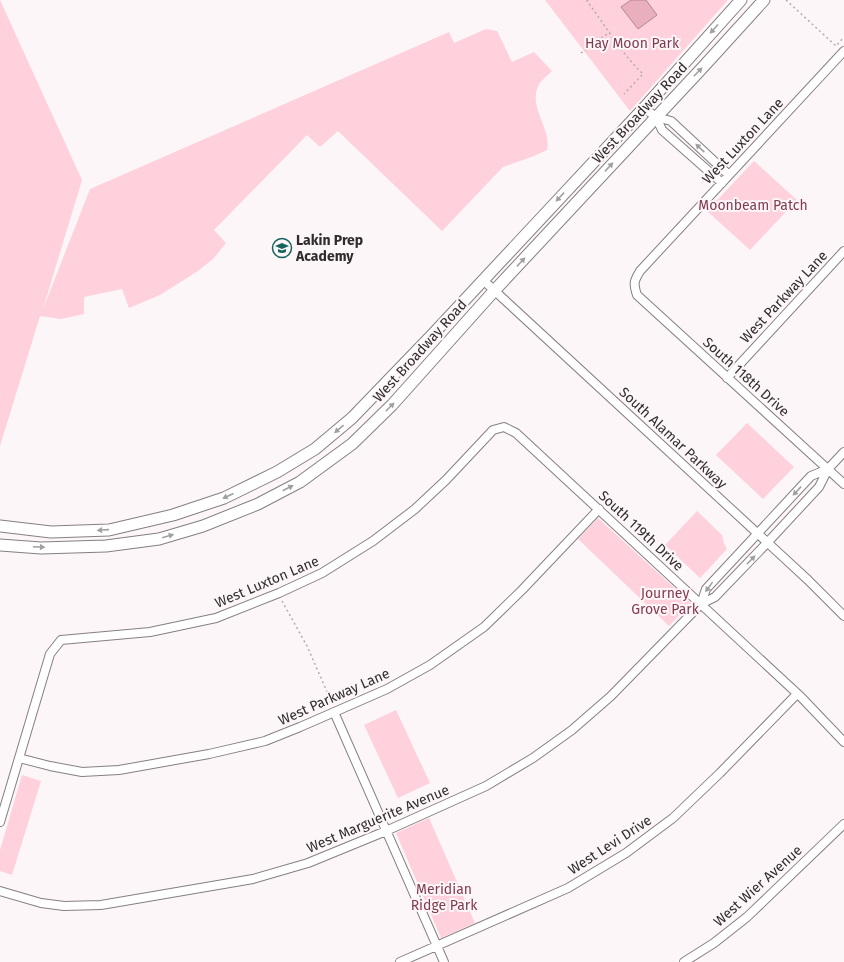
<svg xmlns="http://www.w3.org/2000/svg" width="844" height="962" viewBox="0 0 844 962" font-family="'Fira Sans',sans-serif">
  <rect width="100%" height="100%" fill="#fdf6f8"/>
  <path fill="#fed1dc" d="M 0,0 L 82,180 L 43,309 L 90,189 L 449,32 L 454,43 L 486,29 L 497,31 L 512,62 L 534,52 L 552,71 C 548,75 542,80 539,84 C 527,108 552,128 547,150 L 534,156 L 503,167 L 442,231 L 338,131 L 320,147 L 307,135 L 214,230 L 226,243 L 213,259 L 198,271 L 160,295 L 129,308 L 122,289 L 84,297 L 84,314 L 61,319 L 40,316 L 0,446 Z
    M 545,0 L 728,0 L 630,111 Z
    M 754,161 L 797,200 L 750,250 L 707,211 Z
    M 747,423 L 794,467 L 763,499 L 716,455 Z
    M 697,511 L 722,535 L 724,543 L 727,549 L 700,578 L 665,545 Z
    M 598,518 L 691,603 L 669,626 L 578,539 Z
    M 396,710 L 430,783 L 398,798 L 364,725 Z
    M 22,775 L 41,781 L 12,875 L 0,871 L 0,850 Z
    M 429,818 L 475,923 L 441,938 L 396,833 Z"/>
  <path fill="#e9afbd" stroke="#b18892" d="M 631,0 L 646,0 L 657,15 L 638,29 L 621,7 Z"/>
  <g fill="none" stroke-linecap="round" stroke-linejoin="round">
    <defs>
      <path id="street" d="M 844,51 L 640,271 C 634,281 633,283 637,295 L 844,484
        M 644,108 L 656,117 L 671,121 L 729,175
        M 656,117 L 662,130 L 722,183
        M 483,280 L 808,580 L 844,616
        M 727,378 L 844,251
        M 701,604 L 706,589 L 811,476 L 828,469
        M 334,712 L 444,962
        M 19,758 L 50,766 L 82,772 L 119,770 L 209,754 L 265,741 L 300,727 L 387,689 L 430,665 L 484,627 L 522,590 L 599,509
        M 0,822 L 50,654 L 61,640 L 150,632 L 216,618 L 279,593 L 322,573 L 373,541 L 415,509 L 446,480 L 493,430 L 504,427 L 516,433 L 801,697 L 844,742
        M 0,891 L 41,903 L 64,906 L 101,905 L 253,879 L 308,863 L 386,831 L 486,786 L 533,758 L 572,730 L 611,696 L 701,604 L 715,597 L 767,543 L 819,487 L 828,469 L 844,452
        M 400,962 L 568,888 L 626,853 L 673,818 L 720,773 L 797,694
        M 684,962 L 714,943 L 747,917 L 844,824"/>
      <path id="secondary" d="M 0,526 L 51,532 L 109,530 L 173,515 L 224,498 L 277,472 L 315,449 L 352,418 L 433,334 L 644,108 L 741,0
        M 0,545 L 41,548 L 106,546 L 159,539 L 203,526 L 258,504 L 300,482 L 352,444 L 392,405 L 494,291 L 704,66 L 764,0"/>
    </defs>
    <use href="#street" stroke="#857f80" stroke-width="10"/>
    <use href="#secondary" stroke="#857f80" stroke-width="13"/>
    <path stroke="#b2acae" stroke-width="1.5" stroke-dasharray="2 3" stroke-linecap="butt" d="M 588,0 L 587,1 C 605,25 621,53 643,74 L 624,94
      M 786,0 L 836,46 L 844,37
      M 581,53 L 610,32
      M 282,601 L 307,646 L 332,703"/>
    <use href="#street" stroke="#fff" stroke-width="8"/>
    <use href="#secondary" stroke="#fff" stroke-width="11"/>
  </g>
  <defs><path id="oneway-solid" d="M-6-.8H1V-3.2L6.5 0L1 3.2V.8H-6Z"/></defs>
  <g fill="#a1a0a0">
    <use href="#oneway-solid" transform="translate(714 29) rotate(132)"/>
    <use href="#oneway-solid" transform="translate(698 72) rotate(-46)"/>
    <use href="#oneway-solid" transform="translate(700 148) rotate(-137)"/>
    <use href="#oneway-solid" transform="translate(609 167) rotate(-47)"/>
    <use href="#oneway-solid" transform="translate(560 197) rotate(133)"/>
    <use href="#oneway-solid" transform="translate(521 262) rotate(-47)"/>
    <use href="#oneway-solid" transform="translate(390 407) rotate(-45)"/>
    <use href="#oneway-solid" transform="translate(339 429) rotate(140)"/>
    <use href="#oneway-solid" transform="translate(288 488) rotate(-27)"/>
    <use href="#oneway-solid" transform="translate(797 491) rotate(133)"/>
    <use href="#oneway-solid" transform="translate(228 496) rotate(155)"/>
    <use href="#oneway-solid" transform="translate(103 530) rotate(176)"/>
    <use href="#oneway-solid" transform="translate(168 536) rotate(-16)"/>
    <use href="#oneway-solid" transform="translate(39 547) rotate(2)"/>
    <use href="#oneway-solid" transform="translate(751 560) rotate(-46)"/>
    <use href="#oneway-solid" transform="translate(709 587) rotate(126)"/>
  </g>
  <defs>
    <symbol id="school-ring" viewBox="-11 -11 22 22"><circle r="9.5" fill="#fdf6f8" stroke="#156360" stroke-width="1.5"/><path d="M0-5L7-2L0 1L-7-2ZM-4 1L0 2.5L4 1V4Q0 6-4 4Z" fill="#156360"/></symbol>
  </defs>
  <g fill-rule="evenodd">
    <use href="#school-ring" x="271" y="237" width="22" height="22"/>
  </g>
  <g text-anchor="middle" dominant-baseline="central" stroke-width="4" stroke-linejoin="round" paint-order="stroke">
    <g font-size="14" fill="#813b50" stroke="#fdf6f8">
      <text x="632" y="43">Hay Moon Park</text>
      <text x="753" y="205">Moonbeam Patch</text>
      <text x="665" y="593">Journey<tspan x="665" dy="16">Grove Park</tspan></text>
      <text x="444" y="889">Meridian<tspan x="444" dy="16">Ridge Park</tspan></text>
    </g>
    <g font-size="14" fill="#2f2c2d" stroke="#fdf6f8">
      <text transform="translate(640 113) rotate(-47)">West Broadway Road</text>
      <text transform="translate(743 141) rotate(-47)">West Luxton Lane</text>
      <text transform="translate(784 297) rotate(-47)">West Parkway Lane</text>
      <text transform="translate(420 351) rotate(-48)">West Broadway Road</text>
      <text transform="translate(746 377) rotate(42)">South 118th Drive</text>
      <text transform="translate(673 438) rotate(43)">South Alamar Parkway</text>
      <text transform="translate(641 531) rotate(43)">South 119th Drive</text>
      <text transform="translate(267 582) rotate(-23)">West Luxton Lane</text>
      <text transform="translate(334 697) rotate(-24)">West Parkway Lane</text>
      <text transform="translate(378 819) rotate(-23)">West Marguerite Avenue</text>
      <text transform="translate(610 845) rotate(-33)">West Levi Drive</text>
      <text transform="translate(758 886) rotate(-42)">West Wier Avenue</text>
    </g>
    <g font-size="14" font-weight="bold" fill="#2f2c2d" stroke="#fdf6f8" text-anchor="start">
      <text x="296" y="240">Lakin Prep<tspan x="296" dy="16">Academy</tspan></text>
    </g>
  </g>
</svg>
